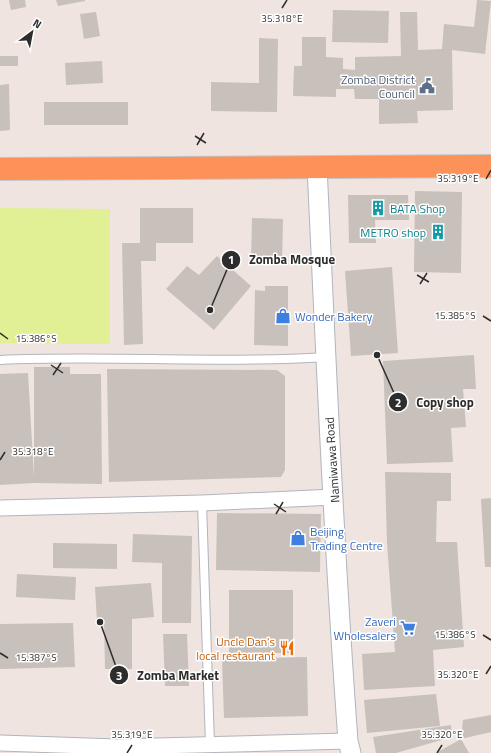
<svg xmlns="http://www.w3.org/2000/svg" width="491" height="753" viewBox="0 0 491 753" font-family="'Titillium Web',sans-serif">
  <rect width="100%" height="100%" fill="#efe4df"/>
  <path fill="#e1f094" d="M 0,208 L 110,209 L 110,344 L 0,343 Z"/>
  <path fill="#c8c0ba" d="M 9,0 L 25,0 L 26,7 L 11,10 Z
    M 56,0 L 85,0 L 85,1 L 58,6 Z
    M 477,0 L 491,1 L 485,54 L 452,50 L 453,110 L 417,111 L 418,123 L 379,124 L 379,99 L 355,99 L 354,89 L 336,89 L 336,97 L 293,96 L 294,66 L 302,66 L 302,37 L 326,37 L 326,57 L 343,58 L 343,69 L 355,70 L 355,57 L 401,56 L 400,12 L 417,12 L 418,50 L 442,49 L 444,24 L 474,27 Z
    M 333,10 L 389,11 L 388,43 L 332,42 Z
    M 96,12 L 100,36 L 84,39 L 80,14 Z
    M 259,38 L 278,39 L 277,112 L 211,111 L 211,82 L 259,83 Z
    M 0,56 L 18,56 L 18,66 L 0,66 Z
    M 102,61 L 103,83 L 66,85 L 65,63 Z
    M 9,84 L 10,130 L 0,131 L 0,85 Z
    M 44,102 L 128,102 L 128,125 L 44,125 Z
    M 415,191 L 462,192 L 461,273 L 414,272 Z
    M 348,195 L 408,195 L 409,220 L 375,220 L 376,243 L 349,243 Z
    M 140,208 L 193,208 L 193,243 L 156,243 L 156,261 L 141,261 L 143,344 L 124,345 L 122,243 L 140,243 Z
    M 252,218 L 283,219 L 282,264 L 251,263 Z
    M 217,256 L 251,286 L 214,330 L 166,289 L 187,266 L 199,275 Z
    M 392,267 L 398,353 L 351,356 L 345,271 Z
    M 265,286 L 288,286 L 288,346 L 254,345 L 255,290 L 265,291 Z
    M 474,355 L 476,389 L 463,389 L 466,427 L 451,428 L 453,462 L 387,464 L 383,361 Z
    M 34,367 L 70,367 L 70,374 L 101,374 L 102,484 L 34,483 L 0,485 L 0,374 L 28,373 L 34,477 Z
    M 107,369 L 277,370 L 285,376 L 285,470 L 281,477 L 109,482 Z
    M 385,472 L 451,473 L 451,501 L 437,501 L 436,542 L 457,542 L 464,647 L 433,650 L 435,686 L 364,690 L 362,654 L 395,652 L 387,543 Z
    M 491,498 L 491,567 L 485,567 L 481,499 Z
    M 217,513 L 321,514 L 320,572 L 216,570 Z
    M 133,534 L 192,536 L 191,623 L 162,623 L 162,563 L 132,562 Z
    M 53,543 L 117,544 L 117,569 L 53,568 Z
    M 17,574 L 76,577 L 75,600 L 16,597 Z
    M 151,583 L 154,617 L 132,619 L 132,669 L 105,669 L 104,619 L 97,621 L 95,587 Z
    M 229,590 L 293,590 L 293,653 L 229,653 Z
    M 73,623 L 75,667 L 0,669 L 0,624 Z
    M 163,634 L 187,634 L 189,686 L 165,686 Z
    M 307,657 L 308,716 L 224,718 L 222,659 Z
    M 436,694 L 440,726 L 367,733 L 364,700 Z
    M 491,715 L 491,732 L 461,739 L 463,720 Z
    M 451,725 L 452,737 L 396,753 L 376,753 L 373,737 Z
    M 461,739 L 469,753 L 436,753 Z"/>
  <g fill="none" stroke-linecap="round" stroke-linejoin="round">
    <defs>
      <path id="service" d="M 0,360 C 109,355 217,364 326,357
        M 202,503 L 210,745"/>
      <path id="minor" d="M 0,508 L 202,503 L 334,497
        M 0,743 L 117,747 L 348,741"/>
      <path id="tertiary" d="M 317,166 C 326,358 334,550 348,741 L 351,753"/>
      <path id="trunk" d="M 0,169 L 491,166"/>
    </defs>
    <use href="#service" stroke="#afb6bd" stroke-width="10"/>
    <use href="#minor" stroke="#afb6bd" stroke-width="17"/>
    <use href="#tertiary" stroke="#afb6bd" stroke-width="21"/>
    <use href="#trunk" stroke="#c4c4c4" stroke-width="24"/>
    <use href="#service" stroke="#fff" stroke-width="8"/>
    <use href="#minor" stroke="#fff" stroke-width="15"/>
    <use href="#tertiary" stroke="#fff" stroke-width="19"/>
    <use href="#trunk" stroke="#fc925a" stroke-width="22"/>
  </g>
  <path fill="none" stroke="#2d2d2d" stroke-width="1.5" d="M 282,8 L 287,0M 195,136 L 206,143M 197,145 L 204,133M 486,179 L 491,170M 417,275 L 429,282M 420,284 L 427,273M 483,316 L 491,321M 0,333 L 8,339M 51,365 L 63,373M 53,375 L 61,363M 0,460 L 5,452M 274,504 L 286,512M 276,514 L 283,502M 483,635 L 491,640M 0,653 L 8,658M 486,674 L 491,666M 127,753 L 132,745M 437,753 L 442,745"/>
  <defs>
    <symbol id="civic-bare" viewBox="-9 -9 18 18"><path d="M-.6-6.5H3V-4.5H.6V-3L4-1V1h2V6H-6V1h2V-1L-.6-3ZM-1.2 2.5V6h2.4V2.5Z" fill="#5c6f8a" stroke="#fff" stroke-width="2.5" paint-order="stroke"/></symbol>
    <symbol id="building-bare" viewBox="-9 -9 18 18"><path d="M-4-6H4V6H1V3H-1V6H-4ZM-2.5-4.3h1.7v1.8h-1.7ZM.8-4.3h1.7v1.8H.8ZM-2.5-1h1.7V.8h-1.7ZM.8-1h1.7V.8H.8Z" fill="#0f9aa8" stroke="#fff" stroke-width="2.5" paint-order="stroke"/></symbol>
    <symbol id="shop-bare" viewBox="-9 -9 18 18"><path d="M-5-2.5h2.3a2.7 3.5 0 0 1 5.4 0H5L5.5 6h-11ZM-1.5-2.5h3a1.5 2.3 0 0 0-3 0Z" fill="#3f7fe0" stroke="#fff" stroke-width="2.5" paint-order="stroke"/></symbol>
    <symbol id="supermarket-bare" viewBox="-9 -9 18 18"><path d="M-6-5.5h2.5l.6 2H6L4.5 2H-2.5L-4.4-4H-6ZM-1.5 3.2a1.3 1.3 0 1 0 .1 0ZM3 3.2a1.3 1.3 0 1 0 .1 0Z" fill="#3f7fe0" stroke="#fff" stroke-width="2.5" paint-order="stroke"/></symbol>
    <symbol id="restaurant-bare" viewBox="-9 -9 18 18"><path d="M-5-6h1v4h1v-4h1v4h1v-4h1v5L-1.5 .5V6h-2V.5L-5-1ZM5-6V6H3V1.5H1.5Q1.5-4 5-6Z" fill="#e8710a" stroke="#fff" stroke-width="2.5" paint-order="stroke"/></symbol>
  </defs>
  <g fill-rule="evenodd">
    <use href="#civic-bare" x="416" y="75" width="22" height="22"/>
    <use href="#building-bare" x="367" y="197" width="22" height="22"/>
    <use href="#building-bare" x="427" y="221" width="22" height="22"/>
    <use href="#shop-bare" x="272" y="305" width="22" height="22"/>
    <use href="#shop-bare" x="287" y="527" width="22" height="22"/>
    <use href="#supermarket-bare" x="397" y="617" width="22" height="22"/>
    <use href="#restaurant-bare" x="276" y="637" width="22" height="22"/>
  </g>
  <g text-anchor="middle" dominant-baseline="central" stroke-width="3" stroke-linejoin="round" paint-order="stroke">
    <g font-size="12" fill="#4e5e75" stroke="#fff" text-anchor="end">
      <text x="415" y="79">Zomba District<tspan x="415" dy="14">Council</tspan></text>
    </g>
    <g font-size="12" fill="#0d838f" stroke="#fff" text-anchor="start">
      <text x="390" y="208">BATA Shop</text>
      <text x="426" y="232" text-anchor="end">METRO shop</text>
    </g>
    <g font-size="12" fill="#366cbe" stroke="#fff" text-anchor="start">
      <text x="295" y="316">Wonder Bakery</text>
      <text x="310" y="531">Beijing<tspan x="310" dy="14">Trading Centre</tspan></text>
      <text x="396" y="621" text-anchor="end">Zaveri<tspan x="396" dy="14">Wholesalers</tspan></text>
    </g>
    <g font-size="12" fill="#2d2d2d" stroke="#fff">
      <text transform="translate(332 460) rotate(-94)">Namiwawa Road</text>
    </g>
    <g font-size="12" fill="#c56008" stroke="#fff" text-anchor="end">
      <text x="275" y="641">Uncle Dan's<tspan x="275" dy="14">local restaurant</tspan></text>
    </g>
  </g>
  <g font-size="10" text-anchor="middle" fill="#2d2d2d" stroke="#fff" stroke-width="3" stroke-linejoin="round" paint-order="stroke">
    <text x="282" y="22">35.318°E</text>
    <text x="458" y="182">35.319°E</text>
    <text x="455" y="319">15.385°S</text>
    <text x="36" y="342">15.386°S</text>
    <text x="33" y="455">35.318°E</text>
    <text x="455" y="638">15.386°S</text>
    <text x="36" y="661">15.387°S</text>
    <text x="458" y="678">35.320°E</text>
    <text x="132" y="738">35.319°E</text>
    <text x="442" y="738">35.320°E</text>
  </g>
  <path fill="none" stroke="#2d2d2d" stroke-width="1.5" d="M210 310L231 260M377 355L398 402M100 622L119 675"/>
  <g fill="#2d2d2d" stroke="#fff" stroke-width="1.5">
    <circle cx="210" cy="310" r="4"/>
    <circle cx="377" cy="355" r="4"/>
    <circle cx="100" cy="622" r="4"/>
    <circle cx="231" cy="260" r="10"/>
    <circle cx="398" cy="402" r="10"/>
    <circle cx="119" cy="675" r="10"/>
  </g>
  <g font-size="12" text-anchor="middle" font-weight="bold" fill="#fff">
    <text x="231" y="264">1</text>
    <text x="398" y="407">2</text>
    <text x="119" y="680">3</text>
  </g>
  <g font-size="13" text-anchor="middle" font-weight="bold" fill="#2d2d2d" stroke="#fff" stroke-width="3" stroke-linejoin="round" paint-order="stroke">
    <text x="292" y="264">Zomba Mosque</text>
    <text x="445" y="407">Copy shop</text>
    <text x="178" y="680">Zomba Market</text>
  </g>
  <g transform="translate(32 32) rotate(32)" stroke="#ffffff" stroke-width="3" paint-order="stroke">
  <path d="M0-3L7 15L0 10L-7 15Z" fill="#2d2d2d"/>
  <text y="-6" font-size="11" font-weight="bold" text-anchor="middle" fill="#2d2d2d">N</text>
  </g>
</svg>
